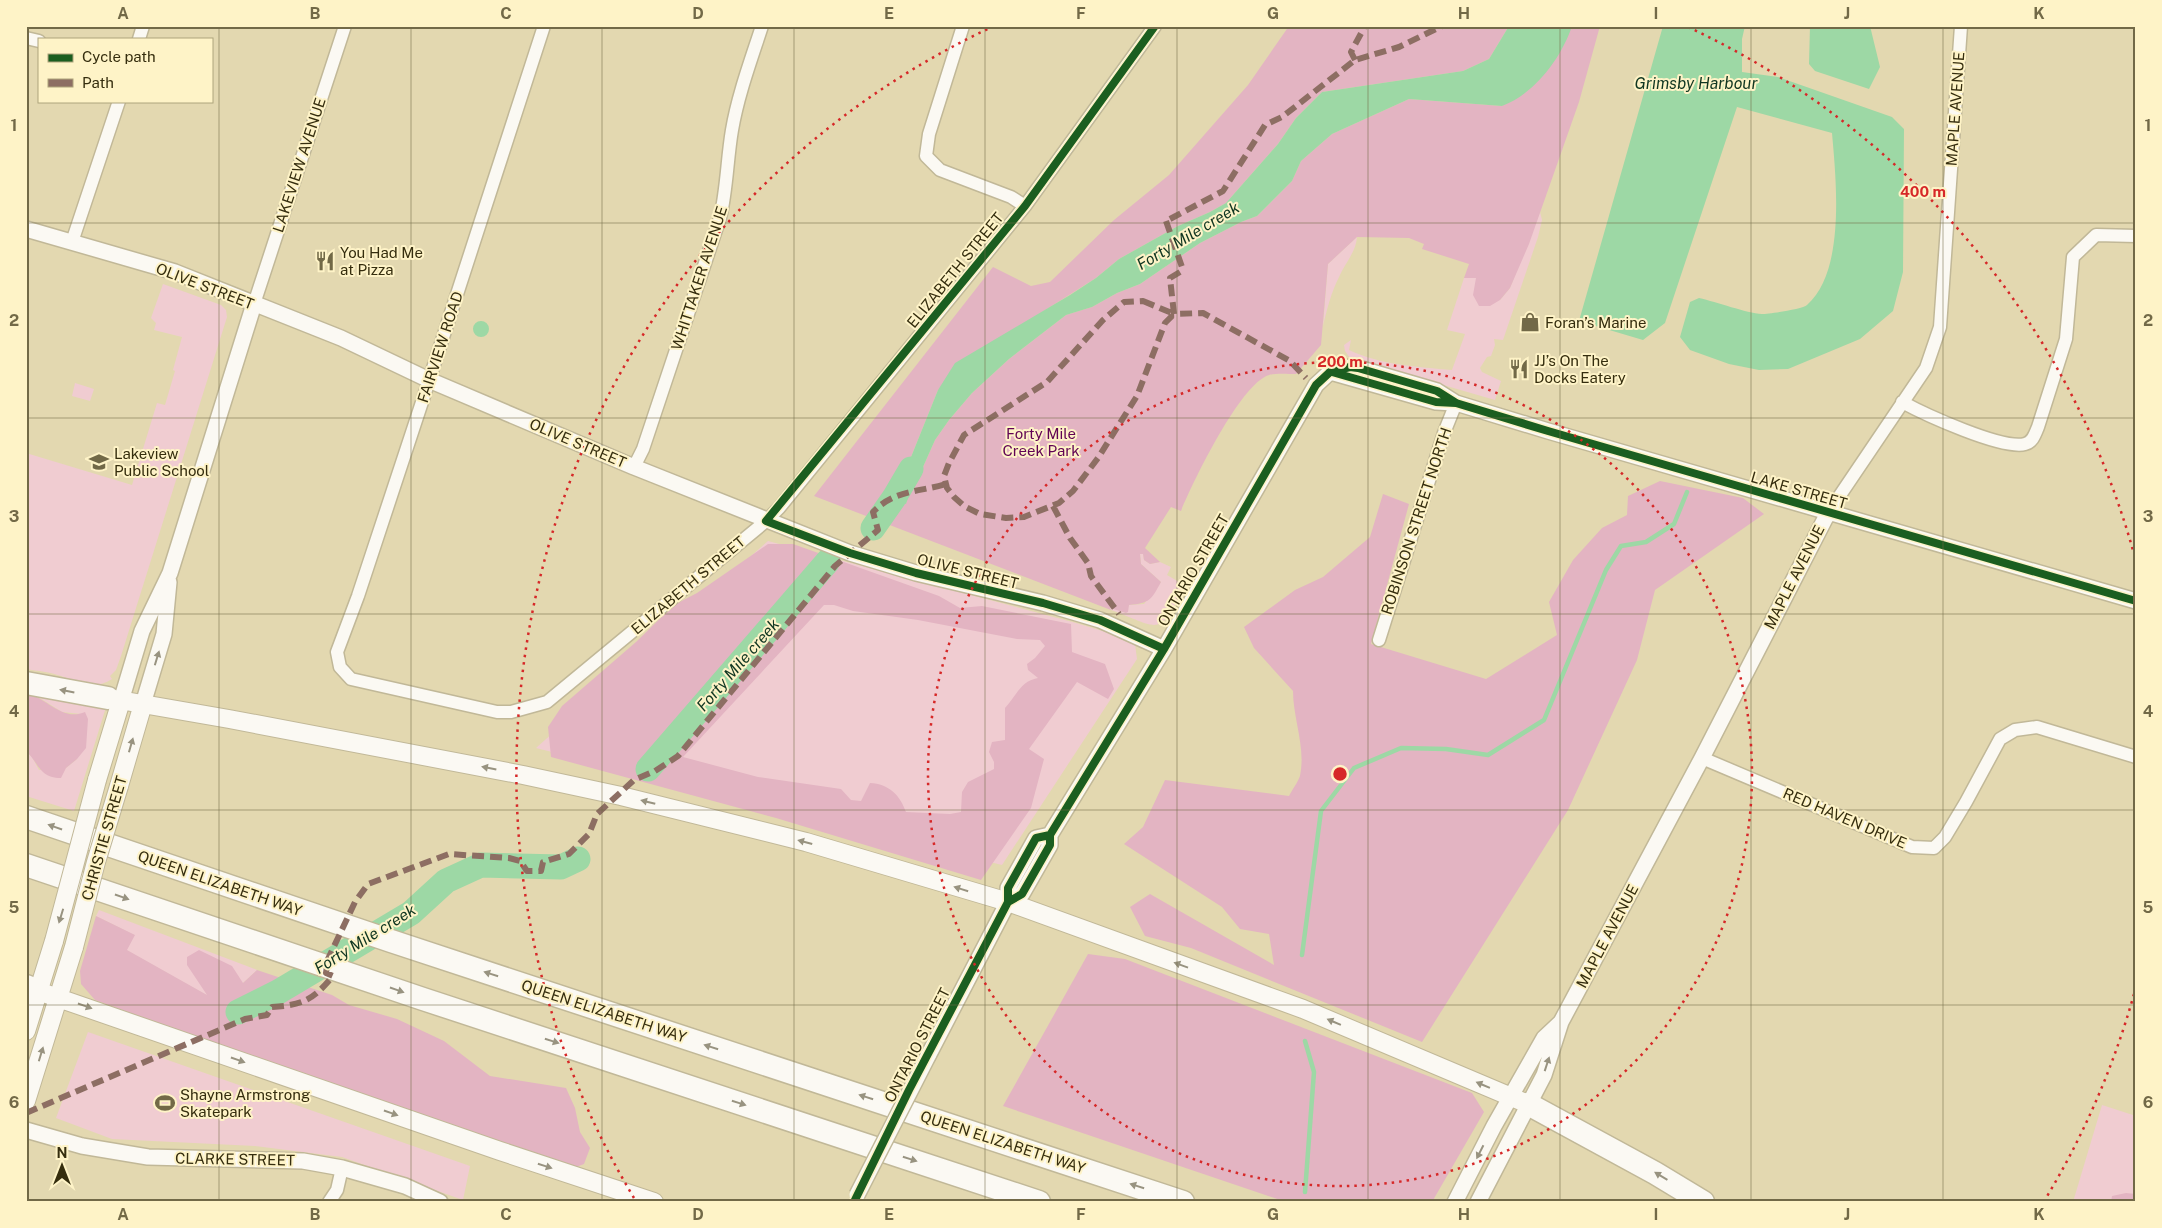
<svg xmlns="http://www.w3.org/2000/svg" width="2162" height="1228" viewBox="0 0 2162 1228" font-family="'Public Sans',sans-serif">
  <rect width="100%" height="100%" fill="#e3d8b0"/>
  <path fill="#f0ccd1" d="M 1540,212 L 1542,220 L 1538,237 L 1503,340 L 1494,339 L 1495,345 L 1491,356 L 1487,357 L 1480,368 L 1482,372 L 1501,381 L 1495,400 L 1350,358 L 1345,351 L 1344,345 L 1351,340 L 1349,350 C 1381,365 1418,367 1452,370 L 1465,334 L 1447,330 L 1464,278 L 1476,277 L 1500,300 L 1510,288 Z
    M 1357,237 C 1356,252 1345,263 1339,277 C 1331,293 1327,309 1323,326 L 1328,264 Z
    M 163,284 L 221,305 L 226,310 L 227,317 L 121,656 L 116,670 L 110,676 L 112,679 C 94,691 79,682 61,676 C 50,672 38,671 26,669 L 26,453 L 132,485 L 157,403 L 165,405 L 175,371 L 173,370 L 182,337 L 154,330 L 156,323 L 151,318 Z
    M 75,383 L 94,389 L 90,401 L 72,396 Z
    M 768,541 L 1076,623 L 1109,633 L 1135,644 L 1137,659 L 1002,865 L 536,748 Z
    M 1143,553 L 1144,560 L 1150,564 L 1160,562 L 1171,567 L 1167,575 L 1186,586 C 1156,638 1163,629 1111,610 L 1109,607 L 1126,613 L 1129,605 L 1144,604 L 1161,582 L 1141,564 L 1140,554 Z
    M 35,695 L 106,707 L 74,811 L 26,796 L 26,751 L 32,757 L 39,770 L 66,768 L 77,759 L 81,714 L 62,712 Z
    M 99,910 L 257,970 L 243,983 L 208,996 L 126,950 L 134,935 L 96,916 Z
    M 88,1032 L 470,1166 L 463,1200 L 342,1157 L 255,1146 L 112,1139 L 56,1118 Z
    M 2102,1105 L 2136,1116 L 2136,1202 L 2073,1202 Z"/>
  <path fill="#e3b4c2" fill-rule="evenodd" d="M 1289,26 L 1509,26 L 1489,59 L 1463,71 L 1322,92 L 1296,118 L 1278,144 L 1226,203 L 1210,212 L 1178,226 L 1119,259 L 1096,278 L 1017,328 L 938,390 L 905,472 L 885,493 L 906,503 L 912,485 L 923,467 L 935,440 L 949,420 L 972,393 L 1009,359 L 1066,315 L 1092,307 L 1117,293 L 1140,284 L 1200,243 L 1241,222 L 1257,216 L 1292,181 L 1301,161 L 1332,134 L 1409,99 L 1502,106 L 1554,61 L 1572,26 L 1600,26 L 1579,102 L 1529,244 L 1510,288 L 1500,300 L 1490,306 L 1479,306 L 1473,295 L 1476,278 L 1464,278 L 1469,264 L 1422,249 L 1424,244 L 1409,238 L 1357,237 L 1328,264 L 1321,345 L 1296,374 C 1288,374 1276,373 1269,375 C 1240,384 1193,482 1181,511 L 1171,507 L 1145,548 L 1160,562 L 1150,564 L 1144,560 L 1143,554 L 1140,554 L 1141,564 L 1161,582 C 1151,600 1150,603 1129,605 L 1128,612 L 1126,613 L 1110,608 L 1111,610 L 814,496 L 993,267 L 1031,286 L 1050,282 L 1114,220 L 1169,175 L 1248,85 Z
    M 1660,481 L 1743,498 L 1764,514 L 1655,590 L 1637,660 L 1568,810 L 1422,1042 L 1191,948 L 1145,936 L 1130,907 L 1150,894 L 1274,965 L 1269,934 L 1240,929 L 1222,907 L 1124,844 L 1143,827 L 1165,780 L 1289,796 C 1292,790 1298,782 1300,776 C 1306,747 1293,719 1293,691 L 1254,648 L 1244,627 L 1295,590 L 1323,577 L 1370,537 L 1383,494 L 1409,504 L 1371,644 L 1486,679 L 1557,635 L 1549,602 L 1573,560 L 1602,528 L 1627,515 L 1628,496 Z
    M 768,544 L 793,544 L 939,596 L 960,608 L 982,606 L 1071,624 L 1072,652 L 1105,664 L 1114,689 L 1108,699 L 1077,682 L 1029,749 L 1044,759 L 1031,808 L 981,880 L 776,818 L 551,757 L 548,727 L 562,706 L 636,642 L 674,605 L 697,593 ZM 824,605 L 834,605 L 853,611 L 918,620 L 1017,639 L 1040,640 L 1045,646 L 1035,658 L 1027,664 L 1028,670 L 1038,678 C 1020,681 1016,697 1005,708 L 1005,740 L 992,742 L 989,752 L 994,762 L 994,769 L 968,782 L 962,792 L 961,812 L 950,814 L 906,812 C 900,795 889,784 870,783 L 861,801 L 851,800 L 841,789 L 758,777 L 683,757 Z
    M 26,693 C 46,697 62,722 85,712 L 88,719 L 86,748 L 77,759 L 66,768 L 61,778 C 39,778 39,763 26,751 Z
    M 96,916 L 135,935 L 127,950 L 207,995 L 187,965 L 187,957 L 199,950 L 232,966 L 243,983 L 257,970 L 332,995 L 349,1005 L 397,1019 L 444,1041 L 490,1076 L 566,1088 L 575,1108 L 580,1132 L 590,1148 L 584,1164 L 576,1167 L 207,1041 L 95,1000 L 81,984 L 80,971 Z
    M 1088,954 L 1125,959 L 1472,1093 L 1484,1112 L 1432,1202 L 1286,1202 L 1003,1106 Z
    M 2126,1193 L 2136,1194 L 2136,1202 L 2111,1202 L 2112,1196 Z"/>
  <path fill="#9dd8a5" d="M 1509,26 L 1572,26 C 1561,59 1534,94 1502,106 L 1409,99 L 1332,134 L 1301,161 L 1292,181 L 1257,216 L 1241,222 L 1200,243 L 1140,284 L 1117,293 L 1092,307 L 1066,315 L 1009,359 L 972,393 L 949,420 L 935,440 L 923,467 L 912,485 L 906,504 L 885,493 L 888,485 L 905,472 L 938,390 L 955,363 L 1070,295 L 1096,278 L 1119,259 L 1178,226 L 1210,212 L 1226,203 L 1278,144 L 1296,118 L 1322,92 L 1463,71 L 1489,59 Z
    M 1663,26 L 1745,26 L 1742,39 L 1742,72 L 1778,77 L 1892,117 L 1904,129 L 1903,272 L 1893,311 L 1860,339 L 1788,369 L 1759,370 L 1729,364 L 1690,350 L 1680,337 L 1690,302 L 1699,298 C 1717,302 1746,313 1762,314 C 1769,314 1803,309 1807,305 C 1846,271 1836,179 1832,133 L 1737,107 L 1665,323 L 1643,340 L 1579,321 Z
    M 1810,26 L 1870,26 L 1880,67 L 1869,89 L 1815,71 L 1809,64 Z
    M473 329a8 8 0 1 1 16 0a8 8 0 1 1-16 0Z"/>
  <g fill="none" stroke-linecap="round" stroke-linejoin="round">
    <path stroke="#9dd8a5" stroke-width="4.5" d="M 1302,955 L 1321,811 L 1354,768 L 1401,748 L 1446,749 L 1488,755 L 1544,720 L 1606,570 L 1621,546 L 1646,542 L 1674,524 L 1687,492
      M 1305,1192 L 1314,1072 L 1305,1041"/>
    <path stroke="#9dd8a5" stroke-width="25" d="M 873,528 L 894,498 L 911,469
      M 648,769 L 828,561
      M 238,1012 L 278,992 L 411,913 L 446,881 L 481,865 L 561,867 L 578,859"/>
    <defs>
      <path id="minor" d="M 544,26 L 424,396 L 358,596 L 337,652 L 340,667 L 351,679 L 497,712 L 511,712 L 547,702 L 766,521 L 779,508 L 1025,206 L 1155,26
        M 963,26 L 929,134 L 926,156 L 940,170 L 1011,197 L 1025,206
        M 26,38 L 39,41
        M 139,39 L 143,26
        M 72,242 L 119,101
        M 254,304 L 345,26
        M 1902,402 C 1924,414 2002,450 2025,444 C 2033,442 2035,434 2038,427 L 2066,339 L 2073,257 L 2096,235 L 2136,236
        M 634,467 L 643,449 L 720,218 C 727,189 727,159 732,130 C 738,95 751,60 762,26
        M 1828,513 L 1926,368 L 1940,327 L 1961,26
        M 1379,640 L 1444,433 L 1456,403
        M 1702,758 L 1912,847 L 1934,848 L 1945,837 L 1966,802 L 2000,739 L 2015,730 L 2037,727 L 2136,757
        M 329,1202 L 337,1190 L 342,1168"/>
      <path id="tertiary" d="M 26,229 L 175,272 L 341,338 L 429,380 L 634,467 L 850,553 L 916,573 L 1043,603 L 1100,620 L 1164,649
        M 1330,372 L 1350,367 L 1358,368 L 1437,391 L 1456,403 L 1548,431 L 2136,601
        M 1334,373 L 1436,402 L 1454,403
        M 121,701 L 142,631 L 170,573 L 254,304
        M 143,704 L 164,634 L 169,582
        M 1008,902 L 1022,894 L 1050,845 L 1050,835 L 1164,649 L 1316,385 L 1330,372
        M 928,1056 L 1008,902 L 1008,888 L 1036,838 L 1050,835
        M 26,1130 L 82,1146 L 148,1157 L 303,1161 L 342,1168 L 405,1186 L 440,1202
        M 1455,1202 L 1494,1126 L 1544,1038 L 1560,1023
        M 1478,1202 L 1544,1075 L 1561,1022 L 1702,758 L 1828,513"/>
      <path id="secondary" d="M 108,698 L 229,719 L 523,775 L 621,796 L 806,842 L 1008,902 L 1303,1009 L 1528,1104
        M 97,780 L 121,701
        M 119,786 L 143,704
        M 38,991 L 500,1151 L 654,1202
        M 26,1031 L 54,941
        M 26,1101 L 74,947"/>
      <path id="motorway" d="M 26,683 L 108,698
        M 26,817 L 391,941 L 1183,1202
        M 26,865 L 423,999 L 1039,1202
        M 26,986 L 38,991
        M 1528,1104 L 1655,1173 L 1703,1202"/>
    </defs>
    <use href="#minor" stroke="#c1b898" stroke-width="15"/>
    <use href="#tertiary" stroke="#c1b898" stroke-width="18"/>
    <use href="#secondary" stroke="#c1b898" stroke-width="20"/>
    <use href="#motorway" stroke="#c1b898" stroke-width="25"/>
    <use href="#minor" stroke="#fbf9f3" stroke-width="12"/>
    <use href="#tertiary" stroke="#fbf9f3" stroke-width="15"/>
    <use href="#secondary" stroke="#fbf9f3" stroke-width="18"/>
    <use href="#motorway" stroke="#fbf9f3" stroke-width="22"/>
    <defs>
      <path id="tertiary-bridge" d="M 857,1195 L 928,1056"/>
      <path id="secondary-bridge" d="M 54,941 L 97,780
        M 74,947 L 96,862 L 119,786"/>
    </defs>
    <use href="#tertiary-bridge" stroke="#c1b898" stroke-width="18" stroke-linecap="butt"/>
    <use href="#secondary-bridge" stroke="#c1b898" stroke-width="20" stroke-linecap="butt"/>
    <use href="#tertiary-bridge" stroke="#fbf9f3" stroke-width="15"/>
    <use href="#secondary-bridge" stroke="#fbf9f3" stroke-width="18"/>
    <path stroke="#8d6e63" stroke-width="6" stroke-dasharray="12 6" stroke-linecap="butt" d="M 1355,60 L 1351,52 L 1365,26
      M 1170,219 L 1223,191 L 1265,125 L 1282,117 L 1355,60 L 1399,47 L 1442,26
      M 1166,221 L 1183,270
      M 1180,272 L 1170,278 L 1174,314 L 1203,313 L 1290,361 L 1306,378
      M 1143,301 L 1174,314 L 1165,323 L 1137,396 L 1098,458 L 1073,491 L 1059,503 L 1024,517 L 1006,518 L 980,514 L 964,506 L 954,497 L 947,488 L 944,476 L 949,463 L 964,435 L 1047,382 L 1103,320 L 1124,302 Z
      M 1053,506 L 1070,538 L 1088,563 L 1091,576 L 1119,614
      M 26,1113 L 245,1019 L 267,1015 L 272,1007 C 303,1005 313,1000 333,976 L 326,973 L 328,959 L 355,902 L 368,884 L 449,854 L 509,858 L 520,861 L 527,871 L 541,871 L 543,862 L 569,854 L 589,834 L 597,814 L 634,780 L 655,771 L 678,756 L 835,566 L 878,530 L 873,512 C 894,490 919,492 946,484"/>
    <defs>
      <path id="cycleway" d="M 1155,26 L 1025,206 L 766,521 L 850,553 L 916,573 L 1043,603 L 1100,620 L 1164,649
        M 1330,372 L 1350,367 L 1358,368 L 1437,391 L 1456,403 L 1548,431 L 2136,601
        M 1332,372 L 1436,402 L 1456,403
        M 1008,902 L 1022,894 L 1050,845 L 1050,835 L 1164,649 L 1316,385 L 1330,372
        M 854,1202 L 909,1090 L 1008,902 L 1008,888 L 1036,838 L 1050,835"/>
    </defs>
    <use href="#cycleway" stroke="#fef3c7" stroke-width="11"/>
    <use href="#cycleway" stroke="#1b5e20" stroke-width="8"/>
  </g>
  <defs><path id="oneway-solid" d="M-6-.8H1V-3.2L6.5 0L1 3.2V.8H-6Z" transform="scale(1.25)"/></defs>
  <g fill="#989380">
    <use href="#oneway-solid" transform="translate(157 658) rotate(-73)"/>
    <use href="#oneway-solid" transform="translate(67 691) rotate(-169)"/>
    <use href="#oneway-solid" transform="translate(131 745) rotate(-74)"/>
    <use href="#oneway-solid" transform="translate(489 768) rotate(-169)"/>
    <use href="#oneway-solid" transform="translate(648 802) rotate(-166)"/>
    <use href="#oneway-solid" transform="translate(55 827) rotate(-161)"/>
    <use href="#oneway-solid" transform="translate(805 842) rotate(-165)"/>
    <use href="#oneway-solid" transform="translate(961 889) rotate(-163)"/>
    <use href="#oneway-solid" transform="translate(122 897) rotate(19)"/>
    <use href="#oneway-solid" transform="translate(61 916) rotate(107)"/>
    <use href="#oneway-solid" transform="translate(1181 965) rotate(-160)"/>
    <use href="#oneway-solid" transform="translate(491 974) rotate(-162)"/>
    <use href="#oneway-solid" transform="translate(397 990) rotate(19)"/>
    <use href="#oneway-solid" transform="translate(85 1006) rotate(19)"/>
    <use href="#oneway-solid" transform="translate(1334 1022) rotate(-157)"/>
    <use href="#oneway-solid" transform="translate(552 1041) rotate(18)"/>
    <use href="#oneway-solid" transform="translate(711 1047) rotate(-162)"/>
    <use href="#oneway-solid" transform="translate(41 1054) rotate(-73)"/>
    <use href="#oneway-solid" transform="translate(238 1060) rotate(19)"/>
    <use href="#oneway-solid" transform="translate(1547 1064) rotate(-72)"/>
    <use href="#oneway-solid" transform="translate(1483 1085) rotate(-157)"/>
    <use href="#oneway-solid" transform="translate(866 1097) rotate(-162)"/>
    <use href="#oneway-solid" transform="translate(739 1103) rotate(18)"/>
    <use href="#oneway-solid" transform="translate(391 1113) rotate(19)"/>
    <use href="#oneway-solid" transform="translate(1480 1152) rotate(117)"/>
    <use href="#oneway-solid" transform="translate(910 1159) rotate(18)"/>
    <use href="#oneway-solid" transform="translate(545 1166) rotate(18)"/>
    <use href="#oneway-solid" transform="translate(1661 1176) rotate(-149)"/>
    <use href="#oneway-solid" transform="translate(1137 1186) rotate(-162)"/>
  </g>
  <path fill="none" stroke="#726947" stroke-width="1" stroke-opacity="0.55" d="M 219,26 L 219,1202M 411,26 L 411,1202M 602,26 L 602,1202M 794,26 L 794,1202M 985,26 L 985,1202M 1177,26 L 1177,1202M 1368,26 L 1368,1202M 1560,26 L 1560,1202M 1751,26 L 1751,1202M 1943,26 L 1943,1202M 26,223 L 2136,223M 26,418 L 2136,418M 26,614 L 2136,614M 26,810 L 2136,810M 26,1005 L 2136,1005"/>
  <g fill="none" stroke="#d62828" stroke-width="2.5" stroke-dasharray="2.5 5">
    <circle cx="1340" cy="774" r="412"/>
    <path d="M2134 994A824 824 0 0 1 2046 1198M634 1198A824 824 0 0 1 992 27M1688 27A824 824 0 0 1 2134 554"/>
  </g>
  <defs>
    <symbol id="restaurant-bare" viewBox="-9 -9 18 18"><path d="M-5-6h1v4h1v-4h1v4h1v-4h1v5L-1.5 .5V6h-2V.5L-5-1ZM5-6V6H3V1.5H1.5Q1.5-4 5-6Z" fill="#726947" stroke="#fef3c7" stroke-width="2.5" paint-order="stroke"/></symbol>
    <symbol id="shop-bare" viewBox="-9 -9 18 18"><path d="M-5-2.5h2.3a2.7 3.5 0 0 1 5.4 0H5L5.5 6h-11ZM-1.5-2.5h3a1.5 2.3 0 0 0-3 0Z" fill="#726947" stroke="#fef3c7" stroke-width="2.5" paint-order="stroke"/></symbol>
    <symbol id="school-bare" viewBox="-9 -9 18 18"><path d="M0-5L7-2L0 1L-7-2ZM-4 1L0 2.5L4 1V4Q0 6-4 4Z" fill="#726947" stroke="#fef3c7" stroke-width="2.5" paint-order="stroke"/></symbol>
    <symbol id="stadium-bare" viewBox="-9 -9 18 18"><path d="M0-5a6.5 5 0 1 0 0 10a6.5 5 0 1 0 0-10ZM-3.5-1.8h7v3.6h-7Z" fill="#726947" stroke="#fef3c7" stroke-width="2.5" paint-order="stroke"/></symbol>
  </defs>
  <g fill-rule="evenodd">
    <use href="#restaurant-bare" x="311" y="247" width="28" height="28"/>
    <use href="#shop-bare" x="1516" y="308" width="28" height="28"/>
    <use href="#restaurant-bare" x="1505" y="355" width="28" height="28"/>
    <use href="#school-bare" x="85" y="448" width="28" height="28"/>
    <use href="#stadium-bare" x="151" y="1089" width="28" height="28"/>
  </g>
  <g text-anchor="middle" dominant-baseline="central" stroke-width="4" stroke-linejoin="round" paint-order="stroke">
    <g font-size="15" fill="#352d0e" stroke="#fef3c7">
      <text transform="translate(1955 109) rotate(-86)">MAPLE AVENUE</text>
      <text transform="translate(299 165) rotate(-72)">LAKEVIEW AVENUE</text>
      <text transform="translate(955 270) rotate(-51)">ELIZABETH STREET</text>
      <text transform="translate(699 278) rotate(-72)">WHITTAKER AVENUE</text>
      <text transform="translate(205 286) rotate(21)">OLIVE STREET</text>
      <text transform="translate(440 347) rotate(-72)">FAIRVIEW ROAD</text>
      <text transform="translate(578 443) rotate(23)">OLIVE STREET</text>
      <text transform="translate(1799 490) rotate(16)">LAKE STREET</text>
      <text transform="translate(1416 521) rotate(-72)">ROBINSON STREET NORTH</text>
      <text transform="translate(1193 570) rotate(-60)">ONTARIO STREET</text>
      <text transform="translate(968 571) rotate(14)">OLIVE STREET</text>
      <text transform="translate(1794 577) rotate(-63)">MAPLE AVENUE</text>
      <text transform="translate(688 585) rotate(-40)">ELIZABETH STREET</text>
      <text transform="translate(1845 818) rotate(23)">RED HAVEN DRIVE</text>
      <text transform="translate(104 838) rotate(-74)">CHRISTIE STREET</text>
      <text transform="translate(220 883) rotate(19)">QUEEN ELIZABETH WAY</text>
      <text transform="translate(1607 936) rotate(-62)">MAPLE AVENUE</text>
      <text transform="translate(604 1011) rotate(18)">QUEEN ELIZABETH WAY</text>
      <text transform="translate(917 1045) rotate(-63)">ONTARIO STREET</text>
      <text transform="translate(1003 1142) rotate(18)">QUEEN ELIZABETH WAY</text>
      <text transform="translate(235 1159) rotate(1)">CLARKE STREET</text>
    </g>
    <g font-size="15" fill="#352d0e" stroke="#fef3c7" text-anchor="start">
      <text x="340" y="252">You Had Me<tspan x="340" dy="17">at Pizza</tspan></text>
      <text x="1545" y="322">Foran’s Marine</text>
      <text x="1534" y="360">JJ’s On The<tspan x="1534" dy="17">Docks Eatery</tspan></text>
      <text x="114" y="453">Lakeview<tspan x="114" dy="17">Public School</tspan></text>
      <text x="180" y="1094">Shayne Armstrong<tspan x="180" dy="17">Skatepark</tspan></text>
    </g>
    <g font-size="15" fill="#610354" stroke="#fef3c7">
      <text x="1041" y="433">Forty Mile<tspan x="1041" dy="17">Creek Park</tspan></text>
    </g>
    <g font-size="16" font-style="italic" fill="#103621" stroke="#fef3c7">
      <text x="1696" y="83">Grimsby Harbour</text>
      <text transform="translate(1188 236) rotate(-31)">Forty Mile creek</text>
      <text transform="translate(738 665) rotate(-49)">Forty Mile creek</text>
      <text transform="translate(365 939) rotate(-32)">Forty Mile creek</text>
    </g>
  </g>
  <circle cx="1340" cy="774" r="8" fill="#d62828" stroke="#fef3c7" stroke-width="2.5"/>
  <g font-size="15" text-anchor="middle" font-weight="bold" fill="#d62828" stroke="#fef3c7" stroke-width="4" stroke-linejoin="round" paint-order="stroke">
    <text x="1923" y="197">400 m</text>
    <text x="1340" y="367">200 m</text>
  </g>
  <rect width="2162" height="1228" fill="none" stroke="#fef3c7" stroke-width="55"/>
  <rect x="38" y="38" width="175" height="65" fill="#fef3c7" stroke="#aea47d"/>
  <rect x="48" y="54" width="25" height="8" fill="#1b5e20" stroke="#aea47d"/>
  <text x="82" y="62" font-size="15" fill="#352d0e">Cycle path</text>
  <rect x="48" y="79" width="25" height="8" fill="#8d6e63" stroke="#aea47d"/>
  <text x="82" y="88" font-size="15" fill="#352d0e">Path</text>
  <g transform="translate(62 1166)" stroke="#fef3c7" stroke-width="4" paint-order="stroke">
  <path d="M0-4L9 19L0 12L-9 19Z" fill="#352d0e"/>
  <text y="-8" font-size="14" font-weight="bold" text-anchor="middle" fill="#352d0e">N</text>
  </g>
  <rect x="28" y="28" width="2106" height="1172" fill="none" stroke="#726947" stroke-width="2"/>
  <g font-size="16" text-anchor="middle" font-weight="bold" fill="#726947">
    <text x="123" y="19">A</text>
    <text x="315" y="19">B</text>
    <text x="506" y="19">C</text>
    <text x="698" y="19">D</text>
    <text x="889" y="19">E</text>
    <text x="1081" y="19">F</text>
    <text x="1273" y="19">G</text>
    <text x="1464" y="19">H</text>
    <text x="1656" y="19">I</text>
    <text x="1847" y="19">J</text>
    <text x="2039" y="19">K</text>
    <text x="14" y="131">1</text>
    <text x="2148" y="131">1</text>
    <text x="14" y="326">2</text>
    <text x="2148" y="326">2</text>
    <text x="14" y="522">3</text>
    <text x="2148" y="522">3</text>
    <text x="14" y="717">4</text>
    <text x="2148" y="717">4</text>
    <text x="14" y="913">5</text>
    <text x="2148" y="913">5</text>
    <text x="14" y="1108">6</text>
    <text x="2148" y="1108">6</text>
    <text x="123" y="1220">A</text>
    <text x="315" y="1220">B</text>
    <text x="506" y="1220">C</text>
    <text x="698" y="1220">D</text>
    <text x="889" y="1220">E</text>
    <text x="1081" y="1220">F</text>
    <text x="1273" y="1220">G</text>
    <text x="1464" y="1220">H</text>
    <text x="1656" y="1220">I</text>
    <text x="1847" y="1220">J</text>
    <text x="2039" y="1220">K</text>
  </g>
</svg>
